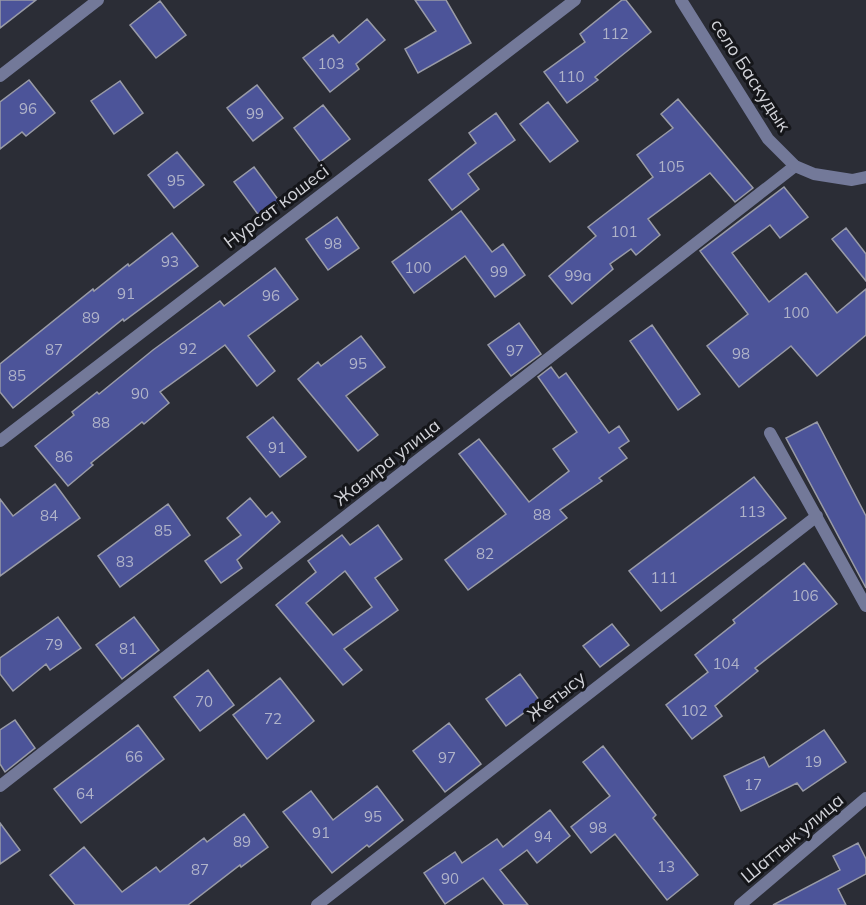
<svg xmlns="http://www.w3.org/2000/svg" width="866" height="905" viewBox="0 0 866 905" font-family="Mulish,sans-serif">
  <rect width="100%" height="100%" fill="#2b2d36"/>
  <path fill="#4c5499" stroke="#999ba7" stroke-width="1.5" fill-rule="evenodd" d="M 0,0 L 36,0 L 0,28 Z
    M 415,0 L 446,0 L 471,43 L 418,73 L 405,49 L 436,31 Z
    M 622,0 L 626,0 L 651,32 L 595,77 L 598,80 L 567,103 L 544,72 L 585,42 L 580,34 Z
    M 160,1 L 186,35 L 156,58 L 130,25 Z
    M 367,19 L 385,40 L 356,64 L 359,69 L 330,92 L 303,58 L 333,35 L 339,43 Z
    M 29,80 L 55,113 L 26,136 L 22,132 L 0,149 L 0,102 Z
    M 120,81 L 143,113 L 114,134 L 91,101 Z
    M 257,85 L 283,118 L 253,141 L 227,108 Z
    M 678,99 L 753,188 L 735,202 L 710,173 L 648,219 L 660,235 L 636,255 L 631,249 L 610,264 L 613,269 L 572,304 L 549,276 L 596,236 L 588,227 L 653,177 L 637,155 L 673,128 L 661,114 Z
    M 548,102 L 578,141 L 550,162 L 520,124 Z
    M 323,105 L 350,139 L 320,162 L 294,128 Z
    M 496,113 L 515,140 L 468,174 L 479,189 L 452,210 L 429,180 L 476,143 L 469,133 Z
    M 177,152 L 204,185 L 174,208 L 148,175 Z
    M 254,167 L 280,202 L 260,217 L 234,182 Z
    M 784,187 L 808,217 L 780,238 L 770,225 L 732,253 L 769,302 L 806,273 L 837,313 L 866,289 L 866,335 L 817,376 L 791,346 L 739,387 L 707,346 L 748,314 L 700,251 Z
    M 461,211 L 492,252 L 503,244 L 525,275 L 495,297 L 465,256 L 414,293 L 392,262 Z
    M 337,217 L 359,248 L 328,270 L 306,239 Z
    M 846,228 L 866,254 L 866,281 L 832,239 Z
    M 172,233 L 198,266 L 124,321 L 123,319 L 13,408 L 0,392 L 0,364 L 93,289 L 94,291 L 128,264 L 129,266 Z
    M 275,268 L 298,299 L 248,336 L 275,371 L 257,386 L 225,345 L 160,392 L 169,403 L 144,424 L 142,422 L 91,463 L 93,465 L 68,486 L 35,446 L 74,415 L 72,412 L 97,392 L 99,394 L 153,350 L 220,301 L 224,306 Z
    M 519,323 L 541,354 L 511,376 L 488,345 Z
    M 652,325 L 700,394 L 678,410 L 630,341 Z
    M 361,336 L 385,367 L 346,396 L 378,435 L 358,451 L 298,379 L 318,362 L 321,366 Z
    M 551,367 L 559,378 L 566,373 L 609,433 L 619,426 L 629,441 L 619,448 L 627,458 L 599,478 L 602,481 L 560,510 L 567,518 L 468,590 L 445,560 L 506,514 L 459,454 L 479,439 L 529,502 L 569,471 L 553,449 L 577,432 L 538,377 Z
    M 273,417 L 306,457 L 280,477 L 247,437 Z
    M 817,422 L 866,516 L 866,588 L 786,438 Z
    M 754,477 L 786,518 L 661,611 L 629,571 Z
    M 55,484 L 80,518 L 0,576 L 0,499 L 13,516 Z
    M 250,498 L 266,517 L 272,512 L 280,522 L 237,560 L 242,568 L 221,583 L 205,561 L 241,535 L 227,518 Z
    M 168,504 L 190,535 L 120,587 L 98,556 Z
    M 378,525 L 402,559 L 375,578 L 398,610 L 344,649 L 362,670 L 343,685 L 276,605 L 316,572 L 308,561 L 342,535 L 350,545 ZM 345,571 L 372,607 L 333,635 L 306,603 Z
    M 804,563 L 837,604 L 755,668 L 758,671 L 715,706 L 722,716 L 692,739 L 666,705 L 708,672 L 695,655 L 735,623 L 733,620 Z
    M 58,617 L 81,648 L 50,670 L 46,664 L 13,691 L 0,674 L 0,658 Z
    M 134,617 L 159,650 L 122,679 L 96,645 Z
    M 612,624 L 629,645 L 600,667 L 583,646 Z
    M 208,670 L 234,705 L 200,731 L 174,697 Z
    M 520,674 L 540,701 L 506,726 L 486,699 Z
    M 280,678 L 314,721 L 267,759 L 233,715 Z
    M 15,720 L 35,748 L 5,772 L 0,764 L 0,730 Z
    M 449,723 L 481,764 L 445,792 L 413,751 Z
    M 138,725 L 164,759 L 81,823 L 54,789 Z
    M 824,730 L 846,762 L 803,791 L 797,783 L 741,811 L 724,776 L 764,757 L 769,767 Z
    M 603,746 L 656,815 L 653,818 L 698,875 L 667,900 L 615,834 L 591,853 L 571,827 L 610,796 L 583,762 Z
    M 377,786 L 403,820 L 369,847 L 367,845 L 332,873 L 283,812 L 311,791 L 333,820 Z
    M 550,810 L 570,836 L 537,863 L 527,850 L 500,870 L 528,905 L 504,905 L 483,878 L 445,904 L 424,873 L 455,852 L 462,863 L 497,839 L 503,847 Z
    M 244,814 L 268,847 L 241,867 L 240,865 L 188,905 L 75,905 L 50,875 L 84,847 L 122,892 L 156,867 L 160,872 L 204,838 L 207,842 Z
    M 0,823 L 20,850 L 0,864 Z
    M 858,843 L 866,859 L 866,874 L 838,889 L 846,905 L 773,905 L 840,870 L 833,856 Z"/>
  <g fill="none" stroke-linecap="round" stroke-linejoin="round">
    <path stroke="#737999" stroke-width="12" d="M 0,76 L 98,0
      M 770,433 L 866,606
      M 0,441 L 575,0
      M 0,786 L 795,166
      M 317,905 L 817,516
      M 740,905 L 866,798"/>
    <path stroke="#737999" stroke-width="12" d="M 681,0 L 768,139 L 795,166 L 814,174 L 852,180 L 866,177"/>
  </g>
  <g text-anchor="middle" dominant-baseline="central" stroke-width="6" stroke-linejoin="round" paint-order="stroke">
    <g font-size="15" fill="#b0b3c9">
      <text x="615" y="33">112</text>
      <text x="331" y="63">103</text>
      <text x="571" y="76">110</text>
      <text x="28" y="108">96</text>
      <text x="255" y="113">99</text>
      <text x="671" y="166">105</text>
      <text x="176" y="180">95</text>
      <text x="624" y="231">101</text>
      <text x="333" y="243">98</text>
      <text x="170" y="261">93</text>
      <text x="418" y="267">100</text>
      <text x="499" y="271">99</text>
      <text x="578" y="275">99а</text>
      <text x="126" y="293">91</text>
      <text x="271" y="295">96</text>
      <text x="796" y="312">100</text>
      <text x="91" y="317">89</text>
      <text x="188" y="348">92</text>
      <text x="54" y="349">87</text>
      <text x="515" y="350">97</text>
      <text x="741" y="353">98</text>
      <text x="358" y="363">95</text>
      <text x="17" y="375">85</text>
      <text x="140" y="393">90</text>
      <text x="101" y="422">88</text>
      <text x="277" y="447">91</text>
      <text x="64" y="456">86</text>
      <text x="752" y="511">113</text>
      <text x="542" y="514">88</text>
      <text x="49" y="515">84</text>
      <text x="163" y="530">85</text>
      <text x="485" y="553">82</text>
      <text x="125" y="561">83</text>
      <text x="664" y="577">111</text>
      <text x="805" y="595">106</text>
      <text x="54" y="644">79</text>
      <text x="128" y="648">81</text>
      <text x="726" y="663">104</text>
      <text x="204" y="701">70</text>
      <text x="694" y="710">102</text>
      <text x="273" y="718">72</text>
      <text x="134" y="756">66</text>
      <text x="447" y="757">97</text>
      <text x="813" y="761">19</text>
      <text x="753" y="784">17</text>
      <text x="85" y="793">64</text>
      <text x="373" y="816">95</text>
      <text x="598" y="827">98</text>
      <text x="321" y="832">91</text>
      <text x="543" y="836">94</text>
      <text x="242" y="841">89</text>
      <text x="666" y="866">13</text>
      <text x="200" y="869">87</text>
      <text x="450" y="878">90</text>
    </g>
    <g font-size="18" fill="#d2d3d9" stroke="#15161a">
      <text transform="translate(751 75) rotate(57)">село Баскудык</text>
      <text transform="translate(276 206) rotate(-37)">Нурсат кошесi</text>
      <text transform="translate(387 462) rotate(-38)">Жазира улица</text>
      <text transform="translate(556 696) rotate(-38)">Жетысу</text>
      <text transform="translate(792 838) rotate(-40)">Шаттык улица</text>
    </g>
  </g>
</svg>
